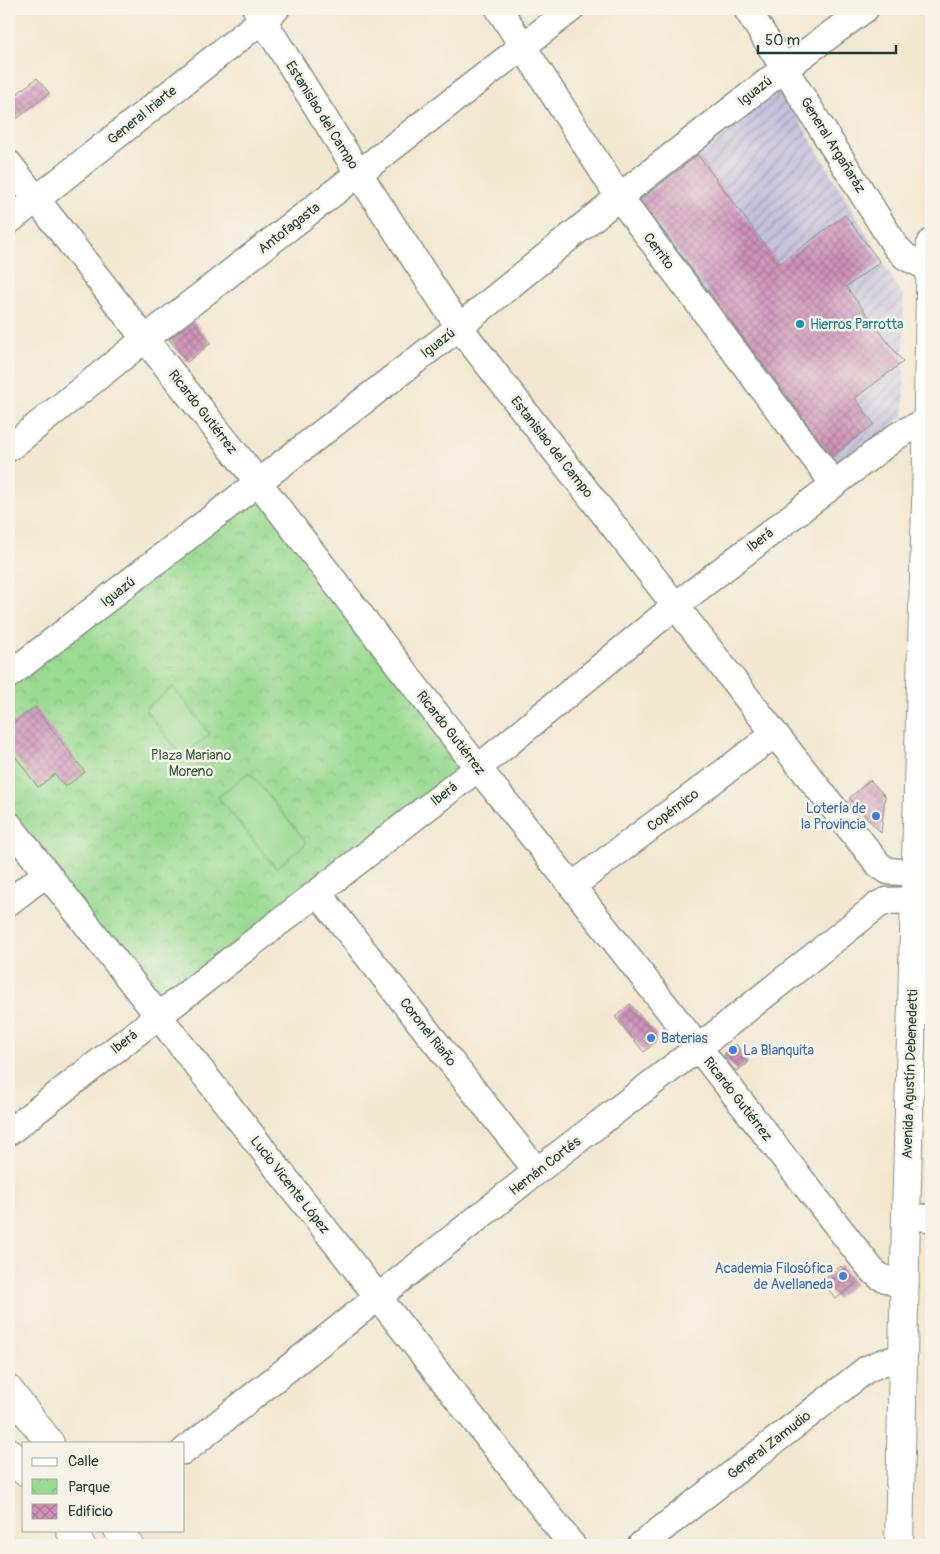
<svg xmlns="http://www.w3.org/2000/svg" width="940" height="1554" viewBox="0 0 940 1554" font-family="Pangolin,sans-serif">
  <defs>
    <pattern id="industrial-furrows" width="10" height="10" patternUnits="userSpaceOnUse" patternTransform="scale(1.25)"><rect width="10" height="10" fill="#c4c0db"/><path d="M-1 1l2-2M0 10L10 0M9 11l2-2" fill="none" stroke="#9f9db2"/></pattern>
    <pattern id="park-crowns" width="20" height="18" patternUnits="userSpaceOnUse" patternTransform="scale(1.25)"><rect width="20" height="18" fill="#99da92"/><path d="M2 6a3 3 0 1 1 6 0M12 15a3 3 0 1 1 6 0" fill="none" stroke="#83bc7e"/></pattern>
    <pattern id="building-cross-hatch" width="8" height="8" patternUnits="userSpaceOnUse" patternTransform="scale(1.25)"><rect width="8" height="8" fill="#ce91b9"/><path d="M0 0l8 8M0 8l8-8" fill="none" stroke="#a77897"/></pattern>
  </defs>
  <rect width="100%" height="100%" fill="#f7f3e8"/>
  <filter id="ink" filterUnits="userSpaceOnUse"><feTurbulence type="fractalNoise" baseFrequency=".02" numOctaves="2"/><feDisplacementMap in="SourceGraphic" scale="10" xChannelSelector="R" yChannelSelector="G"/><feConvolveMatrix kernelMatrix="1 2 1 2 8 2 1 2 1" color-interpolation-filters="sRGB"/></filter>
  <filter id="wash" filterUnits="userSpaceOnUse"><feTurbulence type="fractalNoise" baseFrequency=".0096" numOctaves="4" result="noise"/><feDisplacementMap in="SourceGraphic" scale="20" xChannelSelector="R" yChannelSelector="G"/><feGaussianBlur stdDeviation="1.12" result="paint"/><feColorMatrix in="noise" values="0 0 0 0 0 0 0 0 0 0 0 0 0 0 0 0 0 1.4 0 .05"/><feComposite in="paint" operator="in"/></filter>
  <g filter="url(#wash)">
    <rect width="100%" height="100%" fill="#f3e7d0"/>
    <path fill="url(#industrial-furrows)" d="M 780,87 L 904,298 L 904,416 L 834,470 L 631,201 Z"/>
    <path fill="url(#park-crowns)" stroke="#5c8c63" d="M 258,482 L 478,768 L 158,1015 L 9,825 L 9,675 Z"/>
    <path fill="#99da92" stroke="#5c8c63" d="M 173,687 L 210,734 L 182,756 L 145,709 Z
      M 249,772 L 307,843 L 276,868 L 218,797 Z"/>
    <g id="blocks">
      <path fill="url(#building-cross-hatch)" d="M 37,78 L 49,93 L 9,125 L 9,100 Z
        M 698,155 L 779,264 L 845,215 L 880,262 L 846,287 L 903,362 L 855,398 L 874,424 L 832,456 L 640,200 Z
        M 193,321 L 211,343 L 187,362 L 169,339 Z
        M 35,707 L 85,772 L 65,787 L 55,774 L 38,787 L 9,748 L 9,726 Z
        M 870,780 L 885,796 L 881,833 L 849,798 Z
        M 630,1004 L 656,1034 L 655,1042 L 644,1052 L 615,1017 Z
        M 736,1045 L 748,1063 L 736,1071 L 724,1057 L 725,1053 Z
        M 841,1266 L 855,1284 L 836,1299 L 822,1281 Z"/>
    </g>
  </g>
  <g filter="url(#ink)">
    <use href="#blocks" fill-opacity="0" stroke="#899282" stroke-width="1"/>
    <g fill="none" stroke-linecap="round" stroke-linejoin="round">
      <defs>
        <path id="minor" d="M 256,9 L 359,174 L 459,327 L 775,734 L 879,865 L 888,871 L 915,873
          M 499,9 L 619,197 L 834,484
          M 747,9 L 896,247 L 906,257 L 931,269
          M 9,164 L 145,339 L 258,482 L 478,768 L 572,886 L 871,1269 L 879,1276 L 905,1287
          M 9,221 L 276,9
          M 9,448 L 145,339 L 571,9
          M 9,675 L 459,327 L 619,197 L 785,68 L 865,9
          M 9,825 L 572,1545
          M 572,886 L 775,734
          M 318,893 L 537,1171
          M 9,902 L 47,873
          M 9,1132 L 478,768 L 675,606 L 897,436 L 910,429 L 928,421
          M 906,1217 L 931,1218
          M 184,1451 L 537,1171 L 698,1048 L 878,905 L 886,901 L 915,900
          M 641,1545 L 867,1369 L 881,1363 L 903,1357"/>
        <path id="major" d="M 9,1390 L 50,1443
          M 9,1452 L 24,1471
          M 70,1530 L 81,1545
          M 118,1530 L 129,1545
          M 899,1545 L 906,1217 L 926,504 L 931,243"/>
      </defs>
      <use href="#minor" stroke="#899282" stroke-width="29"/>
      <use href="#major" stroke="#899282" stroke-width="30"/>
      <use href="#minor" stroke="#fff" stroke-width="26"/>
      <use href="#major" stroke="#fff" stroke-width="28"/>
    </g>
  </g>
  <circle fill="#0f9aa8" stroke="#f7f3e8" stroke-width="2" cx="800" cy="324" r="5"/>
  <g fill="#3f7fe0" stroke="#f7f3e8" stroke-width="2">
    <circle cx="876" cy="816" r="5"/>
    <circle cx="651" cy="1038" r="5"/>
    <circle cx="733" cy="1050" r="5"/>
    <circle cx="843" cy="1276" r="5"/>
  </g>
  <g text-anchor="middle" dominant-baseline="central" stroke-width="5" stroke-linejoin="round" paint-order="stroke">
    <g font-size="14" fill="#1f3d34" stroke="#f7f3e8">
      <text transform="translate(755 91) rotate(-38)">Iguazú</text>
      <text transform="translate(142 115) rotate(-39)">General Iriarte</text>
      <text transform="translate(322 115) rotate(58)">Estanislao del Campo</text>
      <text transform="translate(833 145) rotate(58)">General Argañaráz</text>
      <text transform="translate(289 228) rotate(-38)">Antofagasta</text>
      <text transform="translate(659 251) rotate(53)">Cerrito</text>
      <text transform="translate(438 343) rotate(-38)">Iguazú</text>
      <text transform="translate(203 412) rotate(52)">Ricardo Gutiérrez</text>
      <text transform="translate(552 447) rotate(52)">Estanislao del Campo</text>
      <text transform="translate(760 540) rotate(-38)">Iberá</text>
      <text transform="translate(118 592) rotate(-38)">Iguazú</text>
      <text transform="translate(451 733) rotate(52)">Ricardo Gutiérrez</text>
      <text transform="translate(444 794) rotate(-38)">Iberá</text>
      <text transform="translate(673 810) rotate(-37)">Copérnico</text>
      <text transform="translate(428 1032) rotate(52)">Coronel Riaño</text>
      <text transform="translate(124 1042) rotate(-38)">Iberá</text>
      <text transform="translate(910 1074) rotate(-88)">Avenida Agustín Debenedetti</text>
      <text transform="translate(738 1099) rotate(52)">Ricardo Gutiérrez</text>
      <text transform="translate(545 1166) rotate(-38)">Hernán Cortés</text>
      <text transform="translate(290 1185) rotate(52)">Lucio Vicente López</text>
      <text transform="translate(769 1445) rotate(-38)">General Zamudio</text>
    </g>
    <g font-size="14" fill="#0d838f" stroke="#f7f3e8" text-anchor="start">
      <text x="810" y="324">Hierros Parrotta</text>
    </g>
    <g font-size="14" fill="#375c47" stroke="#f7f3e8">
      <text x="191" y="755">Plaza Mariano<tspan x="191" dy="16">Moreno</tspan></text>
    </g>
    <g font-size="14" fill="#366cbe" stroke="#f7f3e8" text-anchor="end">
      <text x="866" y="808">Lotería de<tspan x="866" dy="16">la Provincia</tspan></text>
      <text x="661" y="1038" text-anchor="start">Baterias</text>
      <text x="743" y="1050" text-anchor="start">La Blanquita</text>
      <text x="833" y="1268">Academia Filosófica<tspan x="833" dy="16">de Avellaneda</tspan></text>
    </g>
  </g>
  <rect width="940" height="1554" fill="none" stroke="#f7f3e8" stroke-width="30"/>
  <rect x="22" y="1442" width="162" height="90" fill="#f7f3e8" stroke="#a1aaa0"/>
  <rect x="32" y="1458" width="25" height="8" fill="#ffffff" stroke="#a1aaa0"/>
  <text x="68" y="1466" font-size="15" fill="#1f3d34">Calle</text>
  <rect x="32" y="1479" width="25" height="15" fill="url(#park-crowns)" stroke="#a1aaa0"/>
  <text x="68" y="1492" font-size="15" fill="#1f3d34">Parque</text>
  <rect x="32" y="1504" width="25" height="15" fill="url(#building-cross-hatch)" stroke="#a1aaa0"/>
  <text x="68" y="1516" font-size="15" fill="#1f3d34">Edificio</text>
  <path d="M758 45v8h138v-8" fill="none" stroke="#1f3d34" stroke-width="2.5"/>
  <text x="765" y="45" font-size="15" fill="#1f3d34" stroke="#f7f3e8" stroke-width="4" paint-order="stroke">50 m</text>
</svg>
